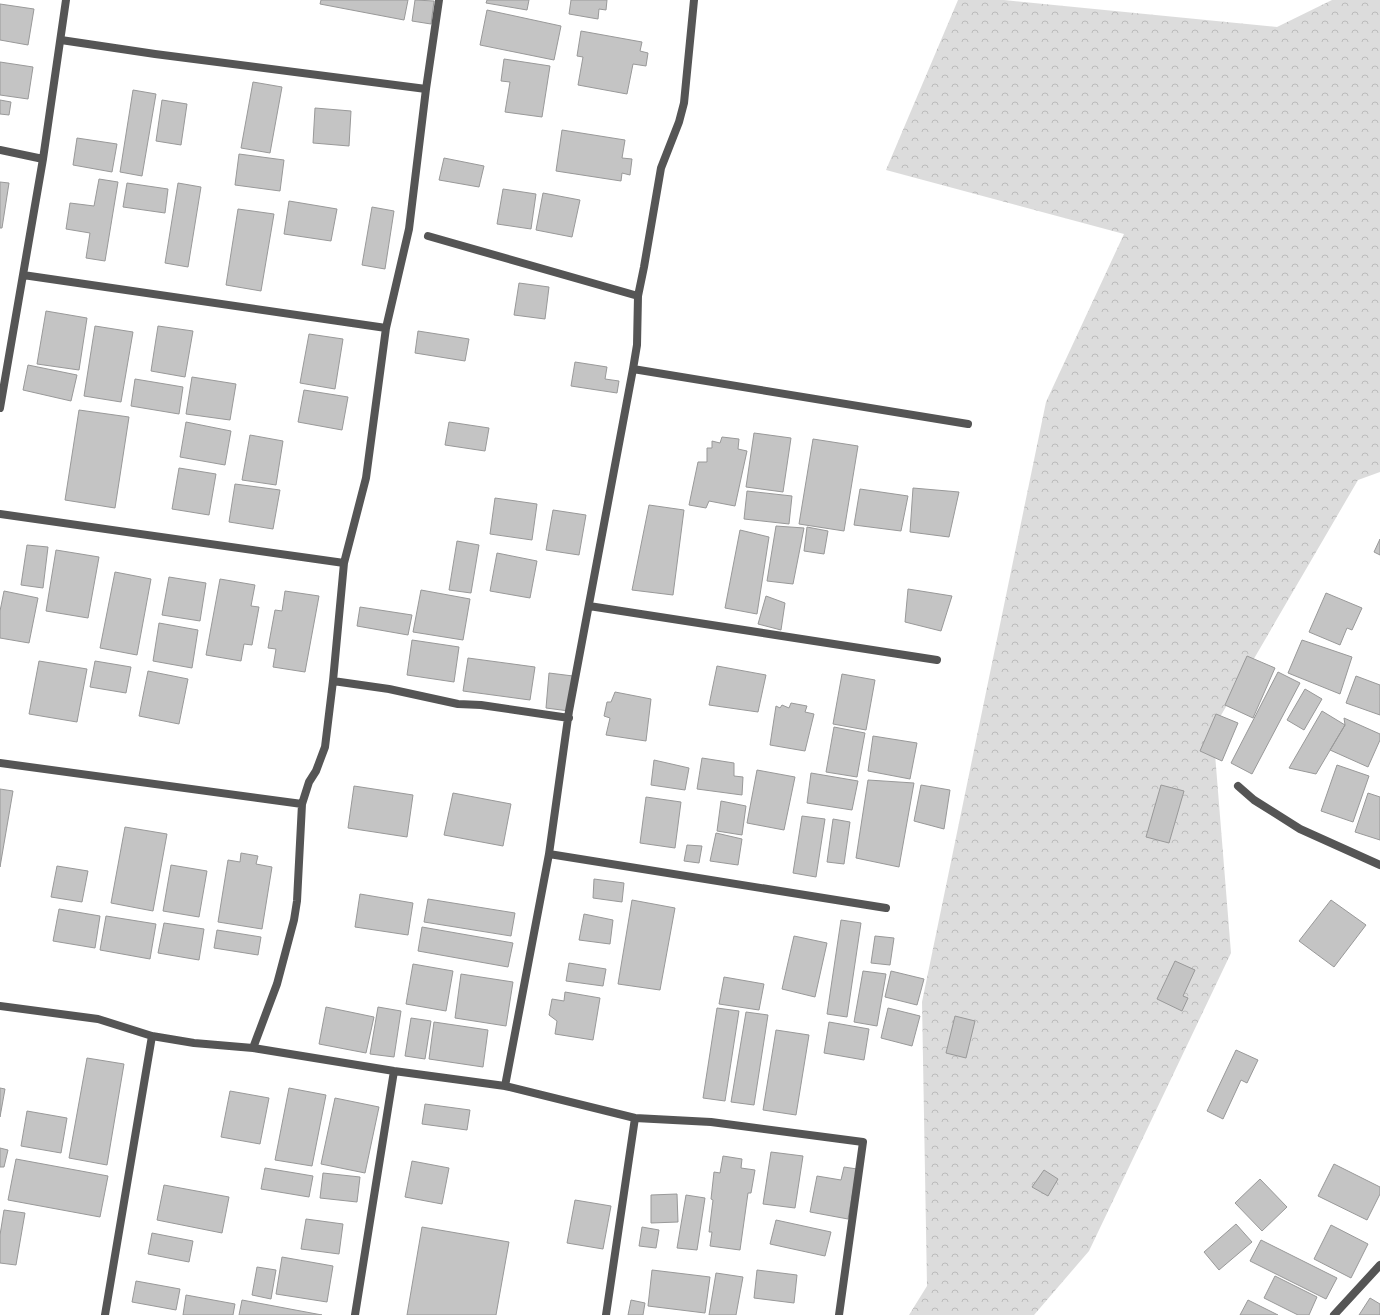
<svg xmlns="http://www.w3.org/2000/svg" width="1380" height="1315" viewBox="0 0 1380 1315" font-family="Ubuntu,sans-serif">
  <defs>
    <pattern id="forest-crowns" width="20" height="18" patternUnits="userSpaceOnUse"><rect width="20" height="18" fill="#dcdcdc"/><path d="M2 6a3 3 0 1 1 6 0M12 15a3 3 0 1 1 6 0" fill="none" stroke="#bbb"/></pattern>
  </defs>
  <rect width="100%" height="100%" fill="#fff"/>
  <path fill="url(#forest-crowns)" d="M 958,0 L 1004,0 L 1277,27 L 1332,0 L 1380,0 L 1380,472 L 1358,480 L 1213,729 L 1231,953 L 1089,1251 L 1034,1315 L 909,1315 L 927,1286 L 922,1002 L 1046,402 L 1124,234 L 886,170 Z"/>
  <path fill="#c4c4c4" stroke="#999" d="M 321,0 L 408,0 L 404,20 L 320,4 Z
    M 415,0 L 434,1 L 431,24 L 412,21 Z
    M 487,0 L 529,0 L 527,10 L 486,3 Z
    M 571,0 L 607,0 L 606,10 L 599,9 L 598,19 L 569,14 Z
    M 0,4 L 34,9 L 28,45 L 0,40 Z
    M 487,10 L 561,26 L 554,60 L 480,45 Z
    M 581,31 L 642,42 L 640,51 L 648,53 L 646,66 L 633,64 L 627,94 L 578,85 L 583,57 L 577,56 Z
    M 504,59 L 550,66 L 542,117 L 505,112 L 510,82 L 501,81 Z
    M 0,62 L 33,67 L 28,99 L 0,95 Z
    M 253,82 L 282,87 L 270,153 L 241,148 Z
    M 133,90 L 156,94 L 142,176 L 120,172 Z
    M 0,100 L 11,102 L 9,115 L 0,114 Z
    M 162,100 L 187,104 L 181,145 L 156,141 Z
    M 315,108 L 351,111 L 349,146 L 313,143 Z
    M 562,130 L 625,140 L 622,158 L 632,159 L 630,175 L 622,173 L 621,181 L 556,171 Z
    M 77,138 L 117,144 L 112,172 L 73,165 Z
    M 239,154 L 284,160 L 280,191 L 235,185 Z
    M 444,158 L 484,166 L 479,187 L 439,180 Z
    M 99,179 L 118,182 L 105,261 L 86,258 L 90,233 L 66,229 L 70,203 L 94,206 Z
    M 0,182 L 9,183 L 2,228 L 0,228 Z
    M 127,183 L 168,189 L 165,213 L 123,207 Z
    M 178,183 L 201,187 L 188,267 L 165,263 Z
    M 503,189 L 536,194 L 531,229 L 497,224 Z
    M 543,193 L 580,200 L 572,237 L 536,230 Z
    M 289,201 L 337,209 L 331,241 L 284,234 Z
    M 372,207 L 394,211 L 385,269 L 362,265 Z
    M 238,209 L 274,214 L 261,291 L 226,285 Z
    M 519,283 L 549,287 L 545,319 L 514,315 Z
    M 46,311 L 87,318 L 79,370 L 37,364 Z
    M 95,326 L 133,332 L 121,402 L 84,396 Z
    M 158,326 L 193,331 L 185,377 L 151,371 Z
    M 418,331 L 469,339 L 465,361 L 415,353 Z
    M 309,334 L 343,339 L 335,389 L 300,383 Z
    M 575,362 L 607,367 L 605,379 L 619,381 L 617,393 L 571,386 Z
    M 28,365 L 77,375 L 71,401 L 23,390 Z
    M 192,377 L 236,384 L 230,420 L 186,414 Z
    M 135,379 L 183,387 L 179,414 L 131,406 Z
    M 304,390 L 348,397 L 342,430 L 298,422 Z
    M 79,410 L 129,417 L 115,508 L 65,500 Z
    M 186,422 L 231,431 L 225,465 L 180,457 Z
    M 449,422 L 489,428 L 485,451 L 445,445 Z
    M 754,433 L 791,438 L 783,492 L 746,487 Z
    M 250,435 L 283,441 L 276,485 L 242,480 Z
    M 722,437 L 739,439 L 738,449 L 747,451 L 735,506 L 709,501 L 706,508 L 689,505 L 698,462 L 707,462 L 707,448 L 712,448 L 712,441 L 720,443 Z
    M 813,439 L 858,446 L 844,531 L 799,524 Z
    M 179,468 L 216,474 L 209,515 L 172,509 Z
    M 235,484 L 280,490 L 273,529 L 229,522 Z
    M 913,488 L 959,492 L 949,537 L 910,532 Z
    M 860,489 L 908,496 L 901,531 L 854,525 Z
    M 747,491 L 792,496 L 789,524 L 744,519 Z
    M 495,498 L 537,504 L 532,540 L 490,534 Z
    M 649,505 L 684,510 L 673,595 L 632,590 Z
    M 553,510 L 586,515 L 579,555 L 546,550 Z
    M 776,526 L 804,528 L 793,584 L 767,581 Z
    M 807,527 L 828,531 L 824,554 L 804,551 Z
    M 740,530 L 769,537 L 757,614 L 725,608 Z
    M 1380,539 L 1380,555 L 1374,552 Z
    M 457,541 L 479,545 L 471,593 L 449,590 Z
    M 27,545 L 48,547 L 43,588 L 21,585 Z
    M 56,550 L 99,557 L 88,618 L 46,611 Z
    M 497,553 L 537,561 L 530,598 L 490,591 Z
    M 115,572 L 151,579 L 137,655 L 100,648 Z
    M 169,577 L 206,583 L 200,621 L 162,615 Z
    M 220,579 L 255,585 L 251,606 L 259,607 L 252,645 L 244,644 L 241,661 L 206,655 Z
    M 908,589 L 952,596 L 941,631 L 905,622 Z
    M 421,590 L 470,599 L 463,640 L 413,632 Z
    M 4,591 L 38,598 L 29,643 L 0,638 L 0,611 Z
    M 285,591 L 319,596 L 305,672 L 273,667 L 276,649 L 268,648 L 275,610 L 282,611 Z
    M 1326,593 L 1362,608 L 1352,630 L 1347,628 L 1340,645 L 1309,632 Z
    M 766,596 L 785,603 L 781,630 L 758,624 Z
    M 360,607 L 412,615 L 408,635 L 357,626 Z
    M 159,623 L 198,630 L 192,668 L 153,661 Z
    M 412,640 L 459,647 L 454,682 L 407,675 Z
    M 1302,640 L 1352,657 L 1340,694 L 1288,673 Z
    M 1247,656 L 1275,668 L 1253,718 L 1225,705 Z
    M 468,658 L 535,667 L 530,700 L 463,691 Z
    M 39,661 L 87,669 L 77,722 L 29,714 Z
    M 95,661 L 131,667 L 126,693 L 90,687 Z
    M 717,666 L 766,675 L 758,712 L 709,705 Z
    M 148,671 L 188,679 L 179,724 L 139,716 Z
    M 1278,672 L 1300,683 L 1252,774 L 1231,763 Z
    M 549,673 L 573,676 L 569,711 L 546,708 Z
    M 842,674 L 875,680 L 866,730 L 833,724 Z
    M 1356,676 L 1380,685 L 1380,715 L 1346,703 Z
    M 1305,689 L 1322,699 L 1304,730 L 1287,720 Z
    M 615,692 L 651,699 L 646,741 L 606,735 L 610,718 L 604,716 L 607,702 L 611,702 Z
    M 791,703 L 807,706 L 805,712 L 814,714 L 805,751 L 770,745 L 776,706 L 780,708 L 782,705 L 789,708 Z
    M 1322,711 L 1345,725 L 1316,774 L 1289,768 Z
    M 1216,714 L 1238,723 L 1222,761 L 1200,751 Z
    M 1344,718 L 1380,734 L 1380,740 L 1368,767 L 1330,750 L 1345,725 Z
    M 834,727 L 865,733 L 857,777 L 826,772 Z
    M 873,736 L 917,743 L 910,779 L 868,771 Z
    M 702,758 L 734,763 L 734,776 L 743,777 L 742,795 L 697,789 Z
    M 654,760 L 689,768 L 685,790 L 651,785 Z
    M 1337,765 L 1369,776 L 1353,822 L 1321,811 Z
    M 757,770 L 795,777 L 784,830 L 747,823 Z
    M 811,773 L 858,781 L 852,810 L 807,803 Z
    M 868,780 L 914,783 L 899,867 L 856,858 Z
    M 921,785 L 950,790 L 944,829 L 914,821 Z
    M 1161,785 L 1184,791 L 1169,843 L 1146,837 Z
    M 354,786 L 413,795 L 407,837 L 348,828 Z
    M 0,789 L 13,791 L 0,867 Z
    M 453,793 L 511,804 L 503,846 L 444,835 Z
    M 1368,793 L 1380,797 L 1380,840 L 1355,832 Z
    M 646,797 L 681,802 L 675,848 L 640,843 Z
    M 721,801 L 746,806 L 742,835 L 717,831 Z
    M 802,816 L 825,819 L 816,877 L 793,873 Z
    M 833,819 L 850,822 L 844,864 L 827,862 Z
    M 125,827 L 167,834 L 153,911 L 111,903 Z
    M 716,833 L 742,839 L 738,865 L 710,861 Z
    M 687,845 L 702,846 L 699,863 L 684,861 Z
    M 241,853 L 258,856 L 256,864 L 272,867 L 262,929 L 218,922 L 228,860 L 240,862 Z
    M 171,865 L 207,871 L 199,917 L 163,911 Z
    M 57,866 L 88,871 L 82,902 L 51,897 Z
    M 594,879 L 624,883 L 622,902 L 593,898 Z
    M 360,894 L 413,903 L 408,935 L 355,927 Z
    M 428,899 L 515,913 L 511,936 L 424,922 Z
    M 632,900 L 675,908 L 660,990 L 618,984 Z
    M 1331,900 L 1366,925 L 1334,967 L 1299,941 Z
    M 59,909 L 100,916 L 95,948 L 53,941 Z
    M 584,914 L 613,920 L 610,944 L 579,940 Z
    M 106,916 L 156,924 L 150,959 L 100,950 Z
    M 841,920 L 861,923 L 847,1017 L 827,1014 Z
    M 164,923 L 204,929 L 199,960 L 158,953 Z
    M 422,927 L 513,943 L 508,967 L 418,951 Z
    M 217,930 L 261,937 L 258,955 L 214,948 Z
    M 794,936 L 827,943 L 815,997 L 782,989 Z
    M 875,936 L 894,938 L 890,965 L 871,963 Z
    M 1175,961 L 1195,970 L 1183,996 L 1188,998 L 1182,1011 L 1157,999 Z
    M 569,963 L 606,969 L 603,986 L 566,981 Z
    M 413,964 L 453,971 L 446,1011 L 406,1004 Z
    M 863,971 L 886,974 L 877,1026 L 854,1022 Z
    M 891,971 L 924,979 L 917,1005 L 885,997 Z
    M 461,974 L 513,982 L 506,1026 L 455,1018 Z
    M 724,977 L 764,984 L 759,1010 L 719,1004 Z
    M 565,992 L 600,998 L 593,1040 L 555,1034 L 557,1021 L 549,1015 L 552,999 L 564,1001 Z
    M 326,1007 L 374,1017 L 366,1053 L 319,1044 Z
    M 378,1007 L 401,1011 L 394,1057 L 370,1054 Z
    M 717,1008 L 739,1011 L 725,1101 L 703,1098 Z
    M 888,1008 L 920,1016 L 912,1046 L 881,1038 Z
    M 746,1012 L 768,1015 L 754,1105 L 731,1102 Z
    M 955,1016 L 975,1021 L 966,1058 L 946,1053 Z
    M 411,1018 L 431,1021 L 425,1059 L 405,1056 Z
    M 434,1022 L 488,1030 L 483,1067 L 429,1059 Z
    M 829,1022 L 869,1029 L 864,1060 L 824,1053 Z
    M 776,1030 L 809,1035 L 796,1115 L 763,1110 Z
    M 1236,1050 L 1258,1060 L 1247,1083 L 1241,1080 L 1223,1119 L 1207,1111 Z
    M 87,1058 L 124,1064 L 107,1165 L 69,1158 Z
    M 0,1088 L 5,1089 L 0,1117 Z
    M 289,1088 L 326,1095 L 312,1166 L 275,1160 Z
    M 230,1091 L 269,1098 L 260,1144 L 221,1137 Z
    M 335,1098 L 379,1107 L 365,1173 L 321,1164 Z
    M 425,1104 L 470,1110 L 467,1130 L 422,1124 Z
    M 27,1111 L 67,1118 L 61,1153 L 21,1146 Z
    M 0,1148 L 8,1150 L 4,1167 L 0,1167 Z
    M 771,1152 L 803,1156 L 795,1208 L 763,1204 Z
    M 723,1156 L 742,1159 L 741,1168 L 755,1170 L 751,1193 L 748,1193 L 740,1250 L 710,1246 L 712,1232 L 709,1232 L 713,1200 L 711,1199 L 714,1172 L 720,1173 Z
    M 16,1159 L 108,1176 L 100,1217 L 8,1200 Z
    M 412,1161 L 449,1168 L 442,1204 L 405,1197 Z
    M 1334,1164 L 1380,1187 L 1380,1194 L 1367,1220 L 1318,1196 Z
    M 844,1167 L 857,1169 L 848,1219 L 810,1212 L 817,1176 L 841,1180 Z
    M 265,1168 L 313,1176 L 309,1197 L 261,1189 Z
    M 1044,1170 L 1058,1179 L 1048,1196 L 1032,1187 Z
    M 323,1173 L 360,1177 L 357,1202 L 320,1198 Z
    M 1260,1179 L 1287,1207 L 1262,1231 L 1235,1203 Z
    M 164,1185 L 229,1197 L 222,1233 L 157,1220 Z
    M 677,1194 L 678,1222 L 651,1223 L 651,1195 Z
    M 686,1195 L 705,1198 L 697,1250 L 677,1248 Z
    M 575,1200 L 611,1206 L 603,1249 L 567,1243 Z
    M 4,1210 L 25,1213 L 16,1265 L 0,1263 L 0,1235 Z
    M 306,1219 L 343,1224 L 339,1254 L 301,1249 Z
    M 776,1220 L 831,1232 L 825,1256 L 770,1244 Z
    M 1236,1224 L 1252,1242 L 1219,1270 L 1204,1252 Z
    M 1331,1225 L 1368,1244 L 1351,1278 L 1314,1259 Z
    M 422,1227 L 509,1242 L 496,1315 L 407,1315 Z
    M 642,1227 L 659,1230 L 656,1248 L 639,1246 Z
    M 152,1233 L 193,1241 L 189,1262 L 148,1254 Z
    M 1261,1240 L 1337,1278 L 1326,1299 L 1250,1261 Z
    M 282,1257 L 333,1266 L 327,1302 L 276,1294 Z
    M 257,1267 L 276,1270 L 271,1299 L 252,1295 Z
    M 652,1270 L 710,1277 L 705,1313 L 648,1306 Z
    M 757,1270 L 797,1275 L 794,1303 L 754,1298 Z
    M 716,1273 L 743,1277 L 736,1315 L 709,1315 Z
    M 1275,1276 L 1317,1297 L 1309,1315 L 1298,1315 L 1264,1298 Z
    M 136,1281 L 180,1289 L 176,1310 L 132,1302 Z
    M 186,1295 L 235,1304 L 233,1315 L 183,1315 Z
    M 1370,1298 L 1380,1304 L 1380,1315 L 1359,1315 Z
    M 242,1300 L 322,1315 L 239,1315 Z
    M 631,1300 L 645,1303 L 643,1315 L 628,1315 Z
    M 1248,1300 L 1278,1315 L 1240,1315 Z"/>
  <g fill="none" stroke-linecap="round" stroke-linejoin="round">
    <path stroke="#555" stroke-width="8" d="M 61,40 L 155,54 L 426,89
      M 0,150 L 43,159
      M 428,236 L 638,296
      M 23,275 L 386,328
      M 633,369 L 968,424
      M 0,408 L 43,159 L 66,0
      M 0,514 L 344,563
      M 589,606 L 937,660
      M 333,681 L 389,689 L 458,704 L 481,705 L 569,718
      M 0,763 L 302,804
      M 1238,786 L 1254,800 L 1300,829 L 1380,865
      M 549,854 L 886,908
      M 0,1006 L 98,1019 L 152,1036 L 194,1043 L 253,1048 L 394,1071 L 505,1086 L 635,1118 L 711,1122 L 863,1142 L 839,1315
      M 253,1048 L 277,984 L 294,920 L 297,901 L 302,804 L 309,782 L 316,771 L 325,747 L 333,681 L 344,563 L 366,478 L 386,328 L 409,229 L 426,89 L 439,0
      M 505,1086 L 549,854 L 569,711 L 633,369 L 637,345 L 638,296 L 644,267 L 661,168 L 679,122 L 684,103 L 694,0
      M 105,1315 L 152,1036
      M 355,1315 L 394,1071
      M 606,1315 L 635,1118
      M 1334,1315 L 1380,1265"/>
  </g>
</svg>
